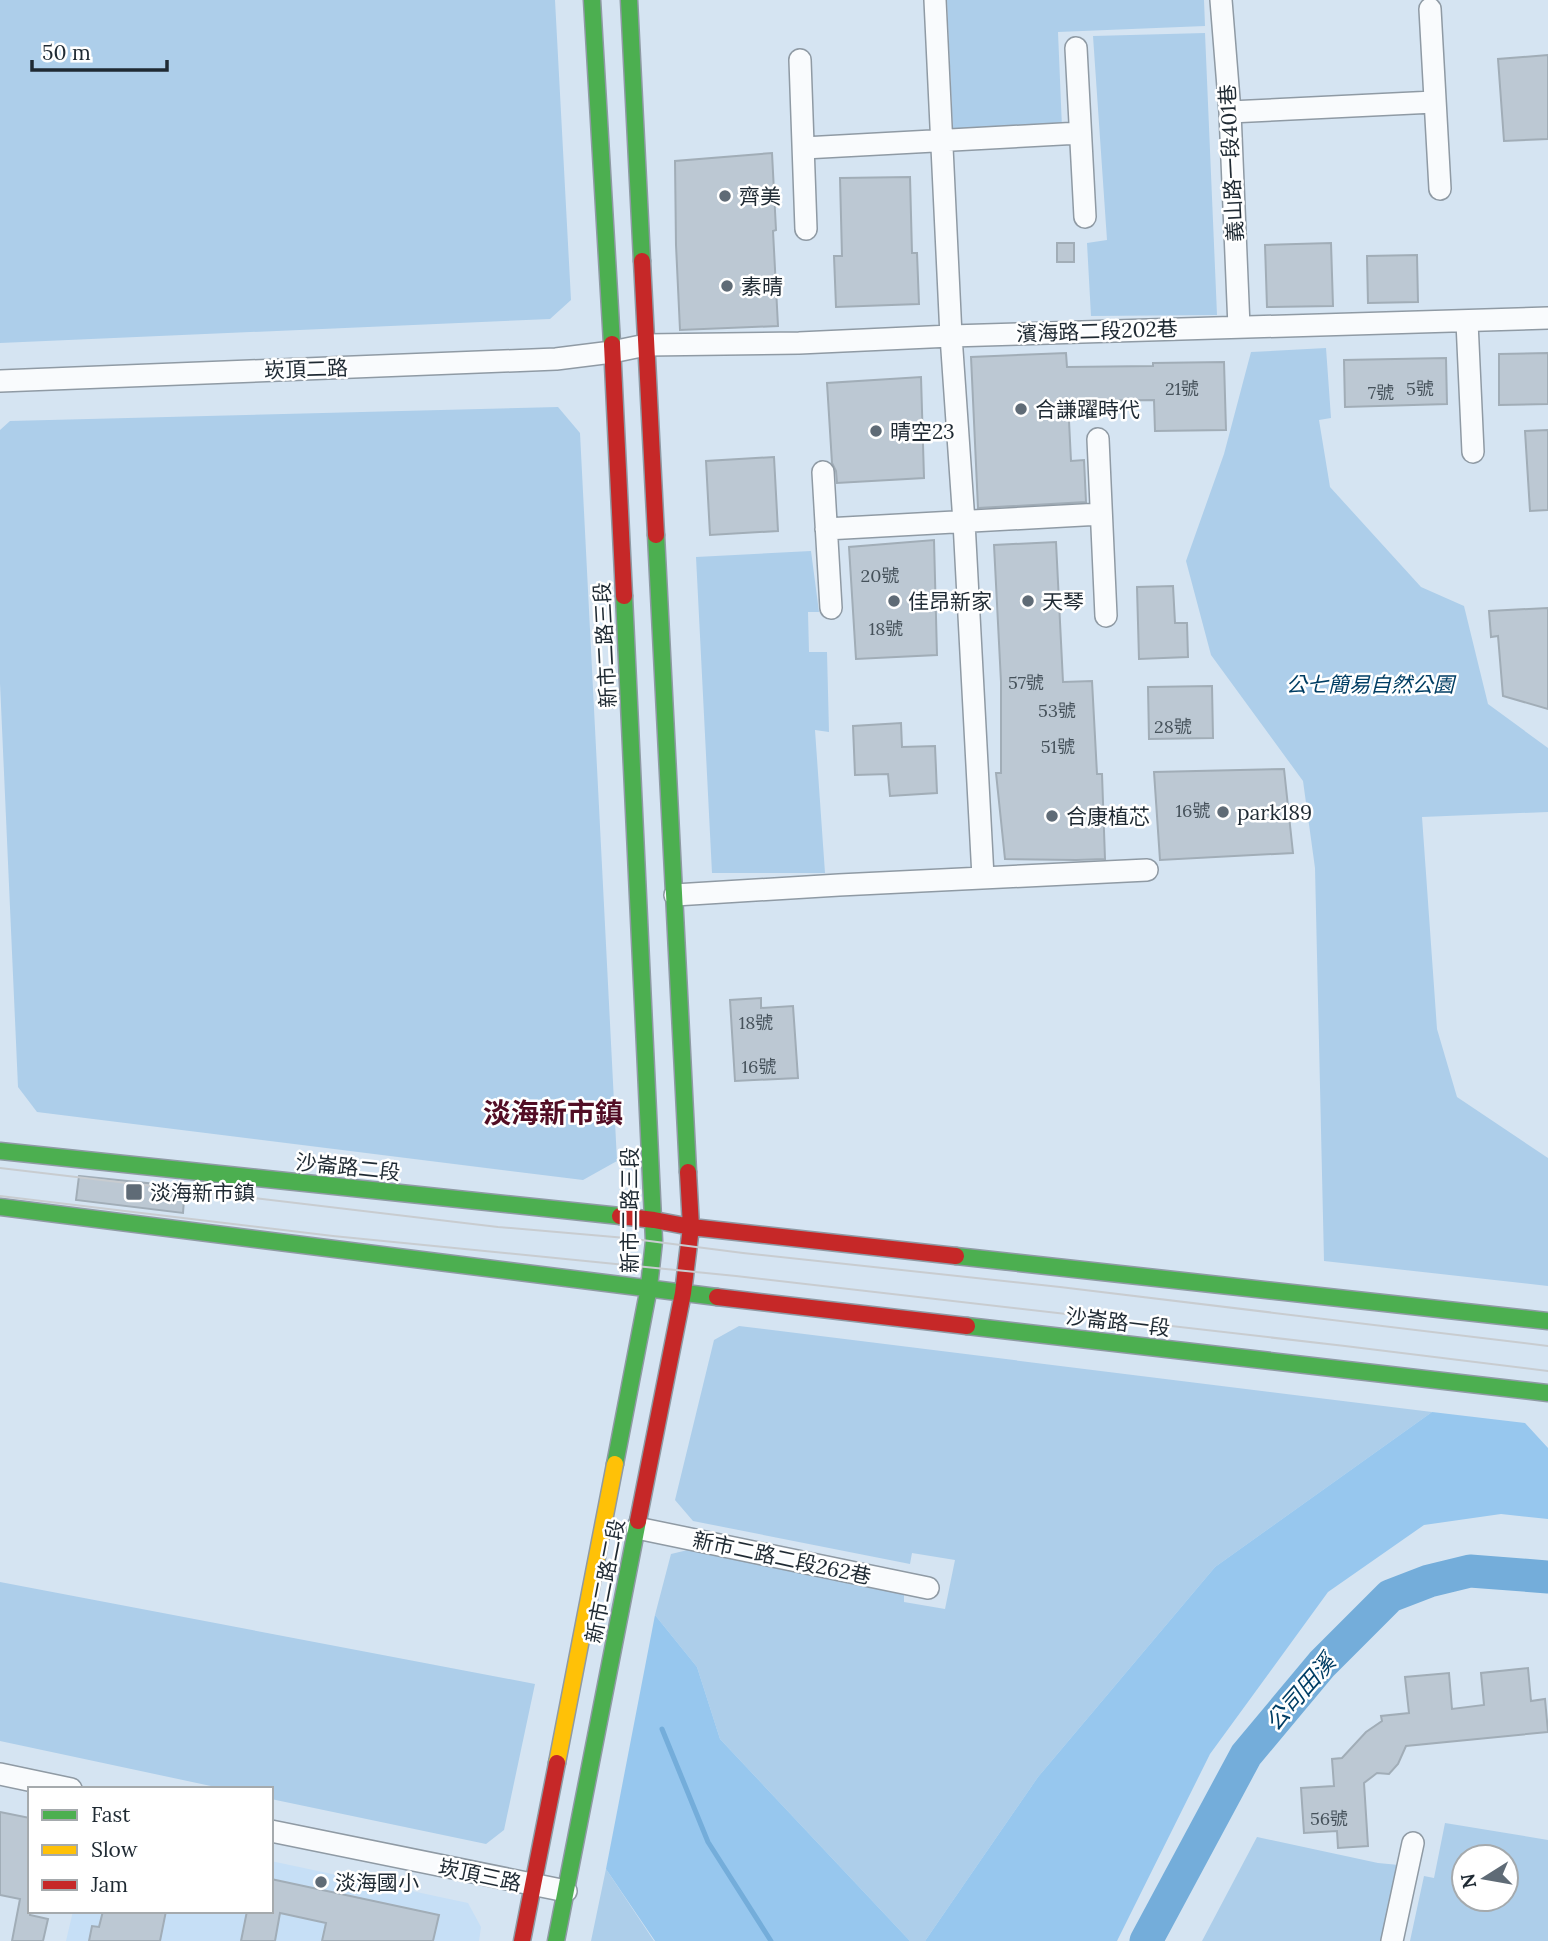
<svg xmlns="http://www.w3.org/2000/svg" width="1548" height="1941" viewBox="0 0 1548 1941" font-family="Lora,'Noto Sans TC',serif">
  <rect width="100%" height="100%" fill="#d5e4f2"/>
  <path fill="#c6dff6" d="M 271,1861 L 468,1903 L 481,1927 L 479,1941 L 66,1941 L 73,1911 L 271,1911 Z"/>
  <path fill="#adceea" fill-rule="evenodd" d="M 0,0 L 555,0 L 571,300 L 550,319 L 0,343 Z
    M 947,0 L 1204,0 L 1205,26 L 1058,32 L 1062,128 L 953,132 Z
    M 1205,33 L 1217,315 L 1091,316 L 1087,243 L 1107,240 L 1093,36 Z
    M 1326,348 L 1331,418 L 1319,420 L 1330,487 L 1421,587 L 1464,606 L 1488,704 L 1548,748 L 1548,812 L 1422,817 L 1437,1029 L 1457,1097 L 1548,1158 L 1548,1286 L 1324,1261 L 1315,868 L 1303,781 L 1211,655 L 1186,561 L 1224,454 L 1251,352 Z
    M 558,407 L 580,433 L 617,1161 L 583,1180 L 37,1112 L 18,1087 L 0,683 L 0,430 L 10,421 Z
    M 811,551 L 819,612 L 808,612 L 809,652 L 827,652 L 829,732 L 815,730 L 825,873 L 712,873 L 696,557 Z
    M 739,1326 L 1432,1412 L 1215,1567 L 1038,1777 L 925,1941 L 910,1941 L 720,1739 L 697,1667 L 655,1615 L 671,1554 L 692,1549 L 904,1592 L 904,1602 L 945,1609 L 955,1560 L 912,1553 L 910,1564 L 693,1521 L 675,1500 L 714,1340 Z
    M 0,1582 L 535,1684 L 504,1830 L 486,1844 L 271,1799 L 271,1789 L 225,1789 L 0,1741 Z
    M 1445,1823 L 1548,1840 L 1548,1941 L 1410,1941 L 1424,1876 L 1434,1878 ZM 1464,1857 L 1506,1857 L 1506,1899 L 1464,1899 Z
    M 1257,1837 L 1378,1863 L 1399,1865 L 1382,1941 L 1202,1941 Z
    M 606,1869 L 654,1941 L 655,1941 L 591,1941 Z"/>
  <path fill="#97c7ee" d="M 1432,1412 L 1525,1423 L 1548,1448 L 1548,1519 L 1501,1514 L 1424,1525 L 1328,1592 L 1210,1754 L 1117,1941 L 925,1941 L 1038,1777 L 1215,1567 Z
    M 655,1615 L 697,1667 L 720,1739 L 910,1941 L 655,1941 L 606,1869 Z"/>
  <g fill="none" stroke-linecap="round" stroke-linejoin="round">
    <path stroke="#74adda" stroke-width="5" d="M 662,1729 L 708,1842 L 771,1941"/>
    <path stroke="#74adda" stroke-width="33" d="M 1146,1941 L 1246,1755 L 1322,1664 L 1390,1596 L 1429,1581 L 1470,1571 L 1548,1577"/>
  </g>
  <path fill="#bcc8d3" stroke="#a1adb7" stroke-width="2" d="M 1548,55 L 1548,139 L 1504,141 L 1498,59 Z
    M 772,153 L 776,230 L 773,231 L 778,326 L 680,330 L 676,245 L 675,161 Z
    M 910,177 L 912,253 L 917,253 L 919,304 L 836,307 L 834,256 L 842,256 L 840,178 Z
    M 1057,243 L 1074,243 L 1074,262 L 1057,262 Z
    M 1331,243 L 1333,306 L 1267,307 L 1265,245 Z
    M 1417,255 L 1418,302 L 1368,303 L 1367,256 Z
    M 1066,353 L 1067,367 L 1153,366 L 1153,363 L 1224,362 L 1226,430 L 1155,431 L 1154,400 L 1068,401 L 1071,461 L 1084,460 L 1086,502 L 978,508 L 971,357 Z
    M 1548,353 L 1548,404 L 1499,405 L 1499,354 Z
    M 1446,358 L 1447,404 L 1345,407 L 1344,360 Z
    M 921,377 L 924,478 L 837,483 L 836,471 L 832,463 L 827,383 Z
    M 1548,430 L 1548,510 L 1530,511 L 1525,431 Z
    M 774,457 L 778,531 L 710,535 L 706,461 Z
    M 934,540 L 937,655 L 856,659 L 849,547 Z
    M 1056,542 L 1063,682 L 1092,681 L 1097,774 L 1102,774 L 1105,859 L 1076,860 L 1005,859 L 996,773 L 1001,773 L 1001,682 L 994,545 Z
    M 1173,586 L 1175,623 L 1187,623 L 1188,657 L 1139,659 L 1137,587 Z
    M 1548,608 L 1548,709 L 1503,696 L 1498,636 L 1491,637 L 1489,611 Z
    M 1212,686 L 1213,738 L 1149,739 L 1148,687 Z
    M 901,723 L 902,747 L 935,746 L 937,793 L 890,796 L 888,774 L 855,775 L 853,726 Z
    M 1284,769 L 1293,853 L 1160,860 L 1154,772 Z
    M 761,998 L 761,1008 L 793,1006 L 798,1078 L 735,1081 L 730,1000 Z
    M 79,1176 L 185,1187 L 183,1213 L 76,1200 Z
    M 1528,1668 L 1531,1701 L 1545,1699 L 1548,1732 L 1406,1746 L 1398,1764 L 1389,1774 L 1377,1773 L 1364,1783 L 1368,1846 L 1338,1848 L 1337,1831 L 1304,1833 L 1301,1788 L 1334,1786 L 1332,1759 L 1342,1758 L 1366,1732 L 1382,1721 L 1381,1716 L 1409,1713 L 1405,1677 L 1449,1673 L 1452,1709 L 1484,1705 L 1481,1673 Z
    M 0,1812 L 30,1818 L 30,1915 L 48,1919 L 43,1941 L 12,1941 L 20,1899 L 0,1895 Z
    M 271,1879 L 439,1915 L 433,1941 L 322,1941 L 326,1923 L 280,1913 L 275,1941 L 241,1941 L 247,1911 L 271,1911 Z
    M 103,1911 L 166,1911 L 160,1941 L 89,1941 L 92,1926 L 99,1927 Z"/>
  <g fill="none" stroke-linecap="round" stroke-linejoin="round">
    <defs>
      <path id="street" d="M 935,0 L 951,336 L 964,522 L 983,877
        M 1221,0 L 1230,112 L 1239,327
        M 1430,9 L 1440,189
        M 1076,48 L 1085,217
        M 800,60 L 806,229
        M 1230,112 L 1434,102
        M 804,148 L 1080,133
        M 1467,322 L 1473,452
        M 0,381 L 556,359 L 612,352 L 646,345 L 799,343 L 951,336 L 1548,318
        M 1098,439 L 1106,616
        M 823,472 L 831,608
        M 826,529 L 1101,514
        M 675,895 L 839,885 L 1147,870
        M 637,1528 L 928,1588
        M 0,1774 L 71,1789
        M 271,1831 L 566,1891
        M 1392,1941 L 1413,1843"/>
      <path id="fast" d="M 592,0 L 612,344
        M 629,0 L 642,261
        M 656,535 L 688,1172
        M 0,1151 L 620,1216
        M 0,1207 L 717,1297
        M 956,1256 L 1548,1321
        M 967,1326 L 1548,1393
        M 615,1464 L 649,1287 L 654,1241 L 624,596
        M 556,1941 L 638,1521"/>
      <path id="slow" d="M 557,1763 L 615,1464"/>
      <path id="jam" d="M 642,261 L 656,535
        M 612,344 L 624,596
        M 620,1216 L 654,1220 L 691,1227 L 956,1256
        M 717,1297 L 967,1326
        M 638,1521 L 683,1293 L 691,1227 L 688,1172
        M 522,1941 L 557,1763"/>
    </defs>
    <use href="#street" stroke="#8f9aa4" stroke-width="24"/>
    <use href="#fast" stroke="#8f9aa4" stroke-width="19"/>
    <use href="#slow" stroke="#8f9aa4" stroke-width="19"/>
    <use href="#jam" stroke="#8f9aa4" stroke-width="19"/>
    <use href="#street" stroke="#f9fbfd" stroke-width="21"/>
    <use href="#fast" stroke="#4caf50" stroke-width="16"/>
    <use href="#slow" stroke="#ffc107" stroke-width="16"/>
    <use href="#jam" stroke="#c62828" stroke-width="16"/>
    <path stroke="#c8ccd0" stroke-width="2" d="M 0,1168 L 498,1227 L 626,1238 L 743,1253 L 1060,1287 L 1548,1346
      M 0,1196 L 333,1236 L 736,1276 L 1345,1346 L 1548,1371"/>
  </g>
  <g fill="#5f6b76" stroke="#fff" stroke-width="2.5">
    <circle cx="725" cy="196" r="7"/>
    <circle cx="727" cy="286" r="7"/>
    <circle cx="1021" cy="409" r="7"/>
    <circle cx="876" cy="431" r="7"/>
    <circle cx="894" cy="601" r="7"/>
    <circle cx="1028" cy="601" r="7"/>
    <circle cx="1223" cy="812" r="7"/>
    <circle cx="1052" cy="816" r="7"/>
    <rect x="125" y="1183" width="18" height="18" rx="3.5"/>
    <circle cx="321" cy="1882" r="7"/>
  </g>
  <g text-anchor="middle" dominant-baseline="central" stroke-width="5" stroke-linejoin="round" paint-order="stroke">
    <g font-size="18" fill="#46525b">
      <text x="1182" y="388">21號</text>
      <text x="1420" y="388">5號</text>
      <text x="1381" y="392">7號</text>
      <text x="880" y="575">20號</text>
      <text x="886" y="628">18號</text>
      <text x="1026" y="682">57號</text>
      <text x="1057" y="710">53號</text>
      <text x="1173" y="726">28號</text>
      <text x="1058" y="746">51號</text>
      <text x="1193" y="810">16號</text>
      <text x="756" y="1022">18號</text>
      <text x="759" y="1066">16號</text>
      <text x="1329" y="1818">56號</text>
    </g>
    <g font-size="21" fill="#1f2a33" stroke="#fff">
      <text transform="translate(1231 163) rotate(-93)">義山路一段401巷</text>
      <text transform="translate(1097 331) rotate(-2)">濱海路二段202巷</text>
      <text transform="translate(306 369) rotate(-2)">崁頂二路</text>
      <text transform="translate(605 645) rotate(-93)">新市二路三段</text>
      <text transform="translate(348 1167) rotate(6)">沙崙路二段</text>
      <text transform="translate(629 1210) rotate(-90)">新市二路三段</text>
      <text transform="translate(1118 1322) rotate(7)">沙崙路一段</text>
      <text transform="translate(782 1558) rotate(12)">新市二路二段262巷</text>
      <text transform="translate(605 1581) rotate(-79)">新市二路二段</text>
      <text transform="translate(480 1875) rotate(12)">崁頂三路</text>
    </g>
    <g font-size="21" fill="#1f2a33" stroke="#fff" text-anchor="start">
      <text x="739" y="196">齊美</text>
      <text x="741" y="286">素晴</text>
      <text x="1035" y="409">合謙躍時代</text>
      <text x="890" y="431">晴空23</text>
      <text x="908" y="601">佳昂新家</text>
      <text x="1042" y="601">天琴</text>
      <text x="1237" y="812">park189</text>
      <text x="1066" y="816">合康植芯</text>
      <text x="150" y="1192">淡海新市鎮</text>
      <text x="335" y="1882">淡海國小</text>
    </g>
    <g font-size="21" font-style="italic" fill="#013e64" stroke="#fff">
      <text x="1370" y="684">公七簡易自然公園</text>
    </g>
    <g font-size="23" font-style="italic" fill="#003d64" stroke="#fff">
      <text transform="translate(1300 1692) rotate(-49)">公司田溪</text>
    </g>
    <g font-size="28" font-weight="bold" fill="#520d24" stroke="#fff">
      <text x="553" y="1113">淡海新市鎮</text>
    </g>
  </g>
  <rect x="28" y="1787" width="245" height="126" fill="#ffffff" stroke="#a5aaad" stroke-width="2"/>
  <rect x="42" y="1810" width="35" height="10" fill="#4caf50" stroke="#a5aaad" stroke-width="2"/>
  <text x="91" y="1822" font-size="21" fill="#1f2a33">Fast</text>
  <rect x="42" y="1845" width="35" height="10" fill="#ffc107" stroke="#a5aaad" stroke-width="2"/>
  <text x="91" y="1857" font-size="21" fill="#1f2a33">Slow</text>
  <rect x="42" y="1880" width="35" height="10" fill="#c62828" stroke="#a5aaad" stroke-width="2"/>
  <text x="91" y="1892" font-size="21" fill="#1f2a33">Jam</text>
  <g transform="translate(1485 1878) rotate(259)"><circle r="33" fill="#ffffff" stroke="#a5aaad" stroke-width="2"/>
  <path d="M0-5L12 26L0 18L-12 26Z" fill="#5f6b76"/>
  <text y="-10" font-size="19" font-weight="bold" text-anchor="middle" fill="#1f2a33">N</text>
  </g>
  <path d="M32 60v10h135v-10" fill="none" stroke="#1f2a33" stroke-width="3.5"/>
  <text x="42" y="60" font-size="21" fill="#1f2a33" stroke="#ffffff" stroke-width="5" paint-order="stroke">50 m</text>
</svg>
